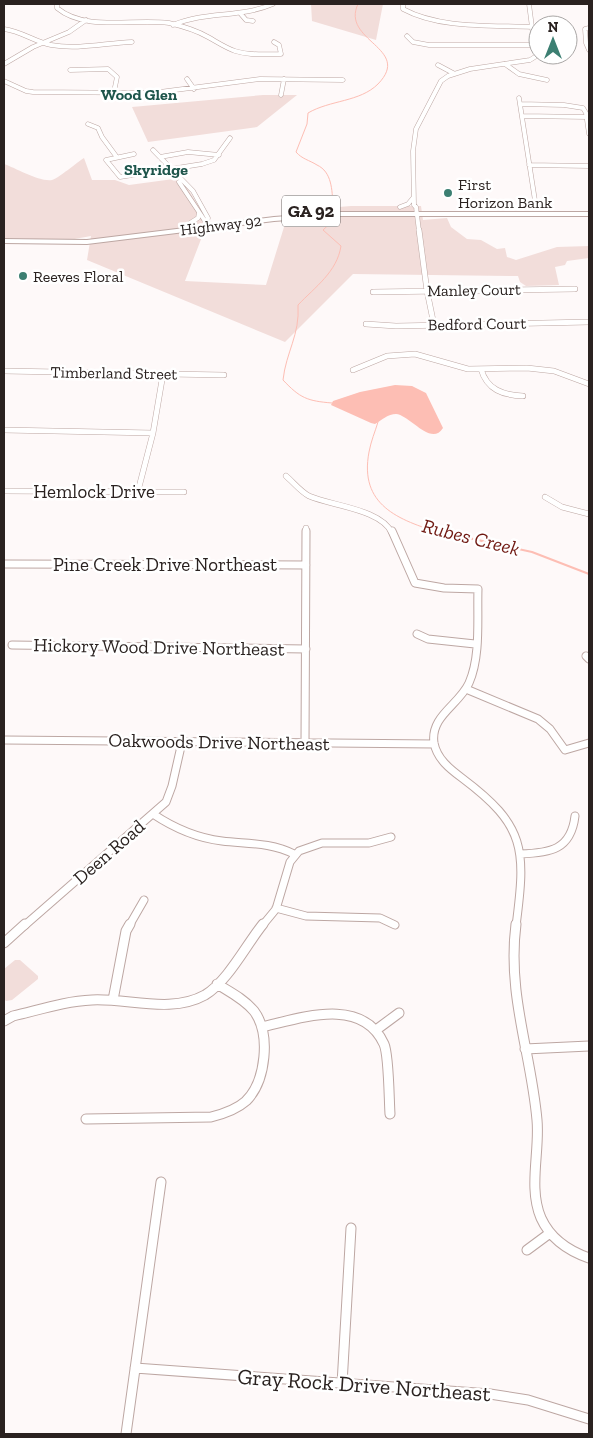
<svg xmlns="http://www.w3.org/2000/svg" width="593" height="1438" viewBox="0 0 593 1438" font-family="'Zilla Slab',serif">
  <rect width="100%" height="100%" fill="#fef9f9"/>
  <path fill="#f2ddda" d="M 311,4 L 383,4 L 376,40 L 312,21 Z
    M 263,95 L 297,95 L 257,127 L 148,142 L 132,107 Z
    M 84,158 L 92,180 L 115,180 L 129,185 L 181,178 L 208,221 L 185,281 L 266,285 L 289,211 L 351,206 L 421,206 L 423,220 L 447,218 L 451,227 L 467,239 L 481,240 L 497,249 L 505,248 L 507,257 L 516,260 L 557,247 L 589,246 L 589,258 L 567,261 L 565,265 L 555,267 L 559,285 L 526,286 L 520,282 L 518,276 L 353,274 L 285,342 L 87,260 L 91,236 L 69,240 L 4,238 L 4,164 C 16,168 39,182 52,180 C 59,178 76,163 84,158 Z
    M 15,960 L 20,960 L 38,976 L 38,979 L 12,1000 L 6,1001 L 4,999 L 4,969 Z"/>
  <path fill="#fdbeb4" d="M 395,385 L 412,386 L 426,393 L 443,428 C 431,447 410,415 396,414 C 388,414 382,420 375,424 L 371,423 L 331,405 L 333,401 L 360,392 Z"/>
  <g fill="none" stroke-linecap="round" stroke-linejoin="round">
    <path stroke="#fdbeb4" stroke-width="1" d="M 333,205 C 332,190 332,172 317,165 C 309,160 302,159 296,152 L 307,124 L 308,113 C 330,100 360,102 378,84 C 413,48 340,41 358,4
      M 332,403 C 307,401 300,398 283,380 C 286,352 300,335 298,305 C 315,287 337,272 341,246 L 323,230 L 335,219
      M 378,422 C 375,432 371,441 369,452 C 359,505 398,520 441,533"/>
    <path stroke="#fdbeb4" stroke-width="2" d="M 437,531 L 532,552 L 589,574"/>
    <defs>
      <path id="street-far3" d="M 57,4 L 57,8 C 86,32 133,18 169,23 C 182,26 196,30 208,37 C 217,42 226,48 235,51 C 250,56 266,54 281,54 L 279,45 L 274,42
        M 403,4 L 403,9 C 440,29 491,25 532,27
        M 529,4 L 533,35 L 538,49
        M 240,13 L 246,20 L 253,21
        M 173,25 C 205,11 241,18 273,4
        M 589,28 L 585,29 L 586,43 L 589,50
        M 4,29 C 21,31 35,42 51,45 C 78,50 105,43 132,42
        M 407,36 L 413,42 L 429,45 L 537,45
        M 4,64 L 33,47 L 69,32 L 86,20
        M 505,64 L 519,74 L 547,80
        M 438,65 L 453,73
        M 70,70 L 108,69 L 117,77 L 114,92
        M 187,79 L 194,89
        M 4,81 L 26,91 L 33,92 L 152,93 L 260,79 L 343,80
        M 281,95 L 284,79
        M 519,98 L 536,207
        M 520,104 L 564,105 L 583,108 L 586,113 L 589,134
        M 522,116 L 587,117
        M 88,124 L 98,128 L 102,137 L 116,156
        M 153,150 L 193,191 L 208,218 L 207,221
        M 134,154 L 106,160 L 120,177 L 202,164 L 214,160 L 230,138
        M 160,157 L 188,152 L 219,155
        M 529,165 L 589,166
        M 179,182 L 205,221
        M 400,207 L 408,204 L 413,198
        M 190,223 L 198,218 L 199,213
        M 419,231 L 416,207 L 414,205 L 413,151 L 416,129 L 441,81 L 448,76 L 470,69 L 530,60 L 538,55"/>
      <path id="street-far2" d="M 419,230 L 427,291 L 434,325
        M 373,292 L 575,289
        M 366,324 L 396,326 L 589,322
        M 481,369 C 487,390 503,395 523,396
        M 353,370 L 387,356 L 415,354 L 468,369 L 527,368 L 554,371 L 589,384
        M 4,371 L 224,375
        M 4,430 L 153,433
        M 286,476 C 293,482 301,492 309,496 C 332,506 381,509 392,533
        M 4,491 L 184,492
        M 138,491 L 153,433 L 163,374
        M 545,497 L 562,507 L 589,514
        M 306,533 L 306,528"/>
      <path id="street-far1" d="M 392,531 L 415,583 L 444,588 L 478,589 C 477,618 481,656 469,683 C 459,705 430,716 434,743 C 437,759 450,769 462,778 C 526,826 526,849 516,926
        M 4,564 L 306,565
        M 417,634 L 428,639 L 475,644
        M 12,645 L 306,649
        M 586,656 L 589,659
        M 466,689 L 538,719 L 550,729 L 565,750 L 589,743
        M 4,740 L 434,744
        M 305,743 L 306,531
        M 153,814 C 174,828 197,838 222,841 C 247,844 270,842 294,854
        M 520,854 C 550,853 571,850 575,816
        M 276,908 L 306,916 L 380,918 L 395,925
        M 24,926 L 166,802 L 172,786 L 182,742
        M 129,926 L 144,900
        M 262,926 L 276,909 L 290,862 L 299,851 L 322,843 L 369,843 L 391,837"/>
      <path id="street" d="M 516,924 C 507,995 531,1052 537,1120 C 540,1151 528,1188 541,1218 C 550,1238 569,1251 589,1258
        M 4,943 L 25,924
        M 113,1000 L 126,931 L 130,924
        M 4,1021 L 13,1016 C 39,1010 65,1001 92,1000 C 128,998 171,1014 205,995 C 228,981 246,945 263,924
        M 262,1027 C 301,1018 362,996 384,1044 C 389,1055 389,1100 390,1114
        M 376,1030 L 399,1013
        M 525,1049 L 589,1046
        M 86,1119 L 211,1117 C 223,1114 236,1110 246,1101 C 266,1081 271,1034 254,1011 C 244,999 230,992 217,984
        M 527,1250 L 550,1233
        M 135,1368 L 490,1394 L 528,1400 L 589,1419
        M 342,1384 L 351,1228
        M 126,1434 L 161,1182"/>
      <path id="primary" d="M 341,212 L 589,212 L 589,216 L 341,216 L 274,221 L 87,244 L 4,243 L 4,239 L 87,240 L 274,217 Z"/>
    </defs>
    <use href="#street-far3" stroke="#bda7a3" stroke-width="5"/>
    <use href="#street-far2" stroke="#bda7a3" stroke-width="6"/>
    <use href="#street-far1" stroke="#bda7a3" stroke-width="9"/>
    <use href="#street" stroke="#bda7a3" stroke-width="11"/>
    <use href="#primary" stroke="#bda7a3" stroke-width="2"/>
    <use href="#street-far3" stroke="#fff" stroke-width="4"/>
    <use href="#street-far2" stroke="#fff" stroke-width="5"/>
    <use href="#street-far1" stroke="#fff" stroke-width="7"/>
    <use href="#street" stroke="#fff" stroke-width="9"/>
    <use href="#primary" fill="#fff" fill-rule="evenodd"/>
  </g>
  <g fill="#3c7f72" stroke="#fff" stroke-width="2">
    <circle cx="448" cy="193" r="5"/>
    <circle cx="23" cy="276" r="5"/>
  </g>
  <g text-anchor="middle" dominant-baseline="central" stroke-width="5" stroke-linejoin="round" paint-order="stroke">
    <g font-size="16" font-weight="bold" fill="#1e554b" stroke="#fff">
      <text x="139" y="94">Wood Glen</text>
      <text x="156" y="169">Skyridge</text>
    </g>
    <g font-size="16" fill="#2a2220" stroke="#fff" text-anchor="start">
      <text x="458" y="184">First<tspan x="458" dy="18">Horizon Bank</tspan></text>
      <text x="33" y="276">Reeves Floral</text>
    </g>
    <g font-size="16" fill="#2a2220" stroke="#fff">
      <text transform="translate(221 225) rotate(-7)">Highway 92</text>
      <text transform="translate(474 290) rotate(-1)">Manley Court</text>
      <text transform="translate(477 324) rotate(-1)">Bedford Court</text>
      <text transform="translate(114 373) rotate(1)">Timberland Street</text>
    </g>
    <rect fill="#fff" stroke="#6a6463" stroke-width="1" x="282" y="195.5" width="58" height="31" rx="4"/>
    <g font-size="18" font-weight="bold" fill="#2a2220">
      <text x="311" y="211">GA 92</text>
    </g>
    <g font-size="19" fill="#2a2220" stroke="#fff">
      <text x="94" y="491">Hemlock Drive</text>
      <text x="165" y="564">Pine Creek Drive Northeast</text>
      <text transform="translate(159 647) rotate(1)">Hickory Wood Drive Northeast</text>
      <text transform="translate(219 742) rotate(1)">Oakwoods Drive Northeast</text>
      <text transform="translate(109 852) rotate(-41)">Deen Road</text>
    </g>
    <g font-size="20" font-style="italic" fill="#701912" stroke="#fff">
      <text transform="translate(471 537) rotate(14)">Rubes Creek</text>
    </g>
    <g font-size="22" fill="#2a2220" stroke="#fff">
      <text transform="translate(364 1385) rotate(4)">Gray Rock Drive Northeast</text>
    </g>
  </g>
  <rect width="593" height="1438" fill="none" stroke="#2a2220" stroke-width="10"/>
  <g transform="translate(553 40)"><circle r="24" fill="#ffffff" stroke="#aaa7a6"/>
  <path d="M0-4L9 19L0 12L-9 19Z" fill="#3c7f72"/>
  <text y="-8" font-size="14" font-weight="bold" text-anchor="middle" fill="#2a2220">N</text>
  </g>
</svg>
